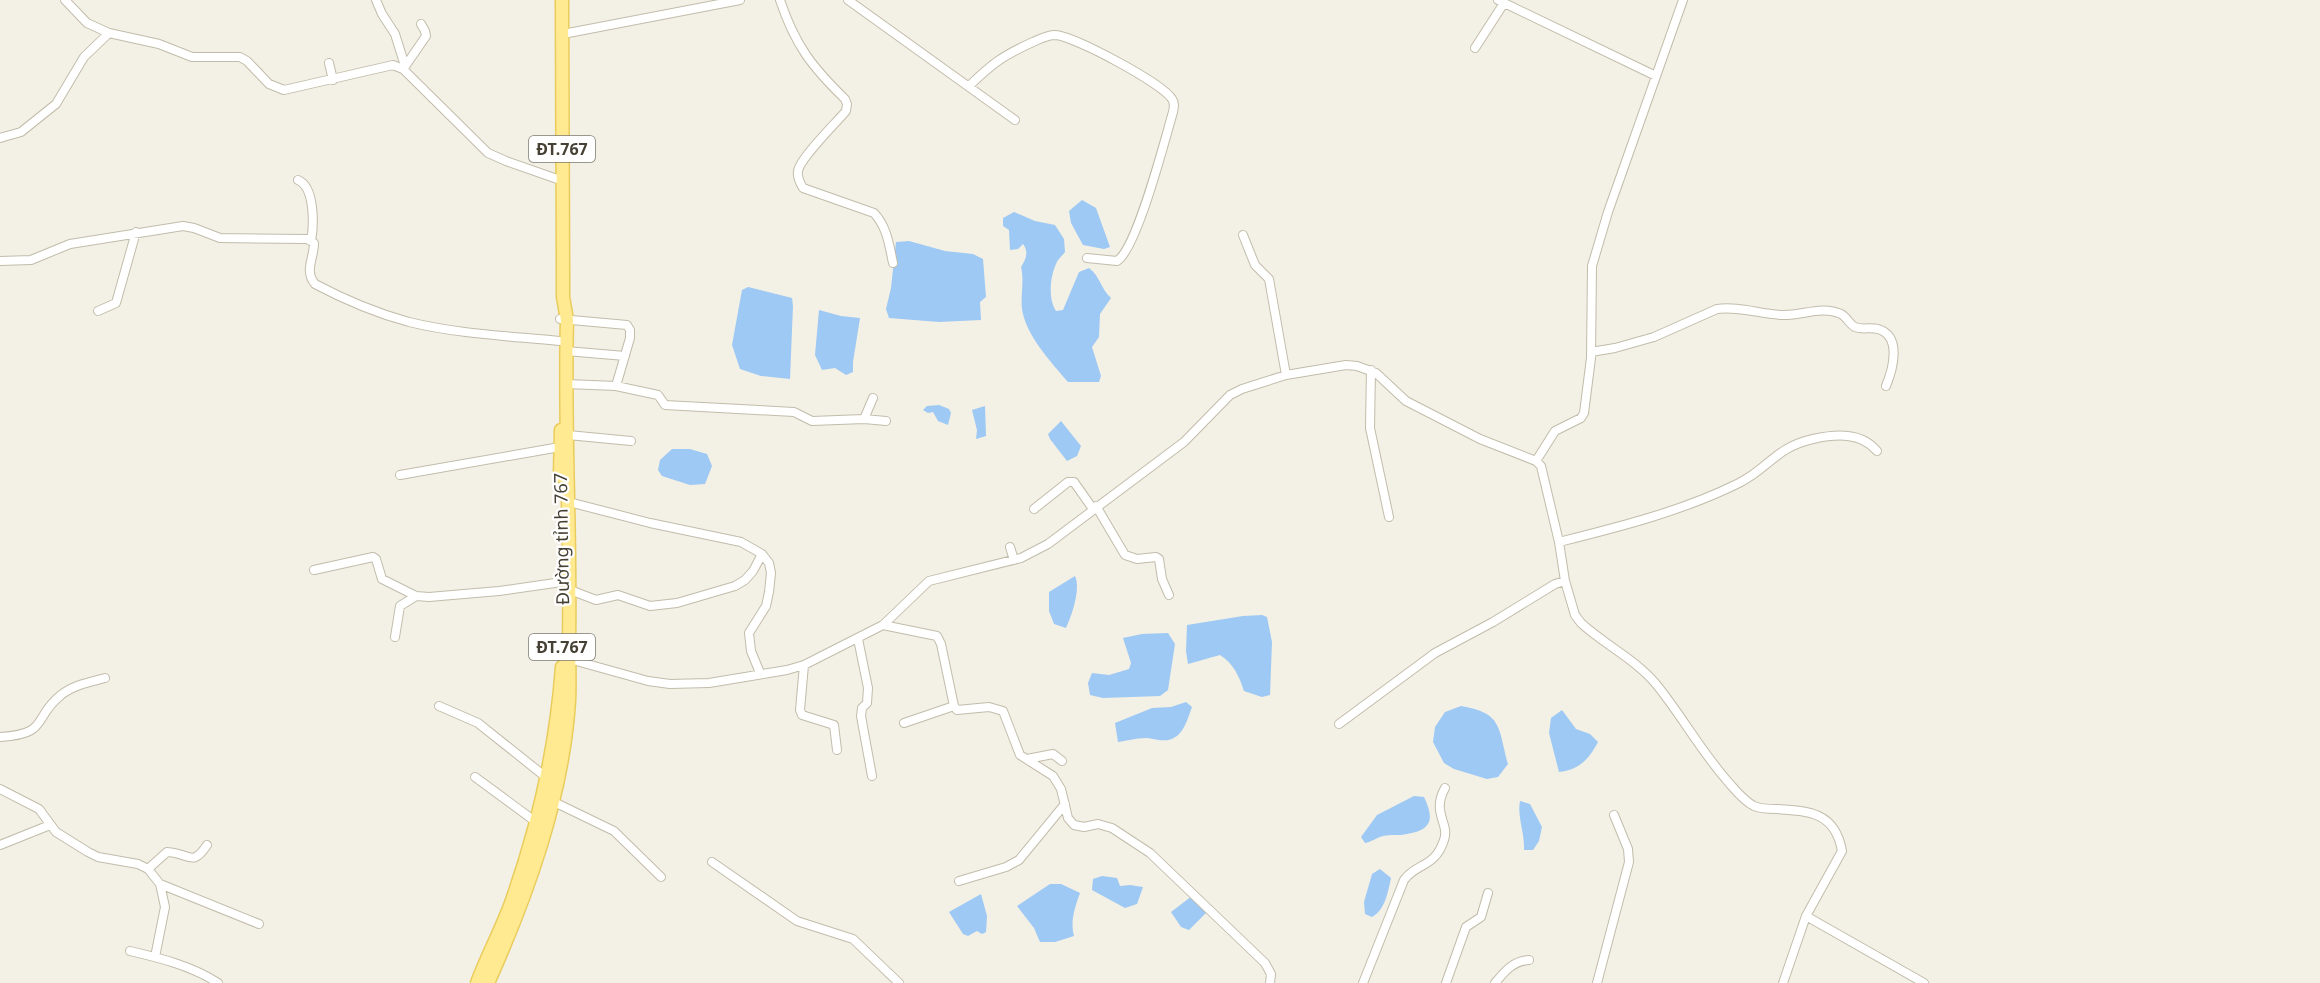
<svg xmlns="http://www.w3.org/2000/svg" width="2320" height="983" viewBox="0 0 2320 983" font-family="'Noto Sans',sans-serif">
  <rect width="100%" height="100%" fill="#f3f0e5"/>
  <path fill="#9dc9f4" d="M 1082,200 L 1096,208 L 1110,247 L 1104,249 L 1083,245 L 1071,223 L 1069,211 Z
    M 1014,212 L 1035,221 L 1055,225 L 1064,239 L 1065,252 C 1062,256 1057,260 1056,264 C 1050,277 1048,299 1056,311 L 1063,310 L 1079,272 L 1089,268 C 1100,276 1101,289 1111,298 L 1100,314 L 1099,337 L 1092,347 L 1101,376 L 1099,382 L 1068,382 C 1052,363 1029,339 1023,314 C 1019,299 1025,283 1021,267 C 1026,259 1029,252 1023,244 L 1018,249 L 1010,250 L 1009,230 L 1003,226 L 1003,218 Z
    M 909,241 L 945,251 L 973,254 L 983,259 L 986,297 L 980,302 L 981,320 L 939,322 L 889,318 L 886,309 L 891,288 L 896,242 Z
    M 748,287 L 792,298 L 793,306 L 790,379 L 761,376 L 740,369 L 732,345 L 742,290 Z
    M 819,310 L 841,316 L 860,318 L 853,362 L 853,372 L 846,375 L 835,368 L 822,370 L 815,355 Z
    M 939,405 L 949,409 L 951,413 L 948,425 L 938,421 L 933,412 L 928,413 L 923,410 L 927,406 Z
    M 985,406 L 986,436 L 976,439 L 977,430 L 972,410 Z
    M 1061,421 L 1081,446 L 1077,456 L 1067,461 L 1050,439 L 1048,434 Z
    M 672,449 L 690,449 L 707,454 L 712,466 L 705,484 L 690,485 L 662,476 L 658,470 L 660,460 Z
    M 1075,576 C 1081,589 1072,615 1066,628 L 1054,624 L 1049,611 L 1049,592 Z
    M 1262,615 L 1267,617 L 1272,642 L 1270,695 L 1262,697 L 1244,691 C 1239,676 1234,664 1220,655 L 1188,664 L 1186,651 L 1187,625 L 1243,616 Z
    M 1168,633 L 1175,644 L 1168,690 L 1160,696 L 1103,698 L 1090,695 L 1088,683 L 1092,673 L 1109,675 L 1129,669 L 1131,663 L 1123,638 L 1142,634 Z
    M 1186,702 L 1192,707 C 1184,730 1179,745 1153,739 C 1143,736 1128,741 1118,742 L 1115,723 L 1152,708 L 1171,707 Z
    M 1461,706 C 1503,713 1498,728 1508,764 L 1498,777 L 1487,779 L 1454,769 L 1444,763 L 1433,742 L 1435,727 L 1445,712 Z
    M 1562,710 L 1576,729 L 1590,734 L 1598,742 C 1589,759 1579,770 1559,772 L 1549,733 L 1551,718 Z
    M 1414,796 L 1424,797 C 1434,818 1433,830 1407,834 C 1399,836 1391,834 1383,836 C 1376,838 1371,842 1365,843 L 1361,837 L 1377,815 Z
    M 1520,801 L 1530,804 L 1542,827 L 1539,841 L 1533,850 L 1524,850 C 1525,833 1517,817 1520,801 Z
    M 1380,869 L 1391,878 C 1388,892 1385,910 1372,917 L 1365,914 L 1364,902 L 1372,874 Z
    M 1102,876 L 1117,878 L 1120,886 L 1130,885 L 1143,887 L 1137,904 L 1125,908 L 1092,890 L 1093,879 Z
    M 1050,884 L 1061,884 L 1080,893 C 1075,907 1070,921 1074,936 L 1055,942 L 1040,942 L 1034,928 L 1017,906 Z
    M 981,894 L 987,916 L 986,932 L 982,934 L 977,931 L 968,936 L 963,934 L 949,912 Z
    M 1192,896 L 1206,913 L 1189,930 L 1181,927 L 1171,912 Z"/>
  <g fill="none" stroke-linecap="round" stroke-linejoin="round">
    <defs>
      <path id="minor" d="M 65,0 L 87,23 L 109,33 L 159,44 L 192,57 L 240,57 L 247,61 L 269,84 L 284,90 L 393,65 L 403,69 L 488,153 L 506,161 L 563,181
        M 376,0 L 382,14 L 395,34 L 405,66
        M 780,0 C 795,45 812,67 845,99 L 847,104 L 846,111 C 836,123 800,158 798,171 C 797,177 800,183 803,188 L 874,213 C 887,227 889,244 893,263
        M 848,0 L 1015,120
        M 1498,0 L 1656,76
        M 563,34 L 740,0
        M 1475,48 L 1504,3
        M 329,63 L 333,80
        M 404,68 L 426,36 L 425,31 L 421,24
        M 969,86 C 993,63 1002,56 1033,42 C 1040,39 1047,35 1055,35 C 1074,36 1162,83 1172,99 C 1175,103 1174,107 1173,112 C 1165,139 1137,249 1117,261 L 1087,258
        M 0,138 L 21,132 L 56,104 L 84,57 L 109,33
        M 298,180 C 315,187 314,225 311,241
        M 1243,235 L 1255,265 L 1269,279 L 1286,375
        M 0,261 L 31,260 L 70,244 L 183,226 L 194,228 L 220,238 L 307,239 L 314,243 C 314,258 304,271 315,284 C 345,300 376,313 409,322 C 458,334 509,336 559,341
        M 98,311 L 116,303 L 136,232
        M 560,319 L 627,325 L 630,330 L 630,338 L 616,386
        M 566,351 L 625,356
        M 1591,352 L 1615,348 L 1654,337 L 1717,309 C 1738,306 1760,314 1782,315 C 1802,316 1821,305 1841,314 C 1847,317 1849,324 1855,327 C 1862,330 1870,327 1878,329 C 1902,336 1893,369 1886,386
        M 1371,370 L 1370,428 L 1389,517
        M 567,384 L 616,386 L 658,395 L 665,405 L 794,412 L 812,421 L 864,419 L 886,421
        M 864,419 L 873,398
        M 568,435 L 631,441
        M 1536,461 L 1555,431 L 1581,418 L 1584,413 L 1591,358 L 1592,266 L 1608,212 L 1683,0
        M 400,475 L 560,447
        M 569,502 L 650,523 L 741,542 L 762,554 L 769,563 L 771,573 L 769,592 L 766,606 L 749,633 L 751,651 L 760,673
        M 1096,506 L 1125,555 L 1137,559 L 1156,557 L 1159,559 L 1162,579 L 1169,595
        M 1034,509 L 1068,482 L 1074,482 L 1093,509
        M 1559,542 C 1619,527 1683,511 1739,483 C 1769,468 1776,447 1813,439 C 1836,434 1861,432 1877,451
        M 1010,547 L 1014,560
        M 314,570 L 373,557 L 376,559 L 382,579 L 416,596 L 429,597 L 499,591 L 562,582
        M 570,590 L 596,600 L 618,595 L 650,606 L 677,603 L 735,586 L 745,580 L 753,571 L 762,554
        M 883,625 L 937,636 L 941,644 L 954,706 L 957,710 L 989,707 L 1003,711 L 1020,755 L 1053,776 L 1061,789 L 1068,818 L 1074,825 L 1084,827 L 1098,824 L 1112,828 L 1150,853 L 1265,963 L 1271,974 L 1270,983
        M 395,637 L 400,606 L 416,596
        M 858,639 L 868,688 L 867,703 L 862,708 L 861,716 L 872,776
        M 562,657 L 648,681 L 670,684 L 709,683 L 787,670 L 804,665 L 883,625 L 929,581 L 1021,558 L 1048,544 L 1184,442 L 1230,395 L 1242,389 L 1286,375 L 1346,365 L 1357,366 L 1376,373 L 1406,401 L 1480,439 L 1536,461 L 1541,466 L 1559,542 L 1565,581 L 1575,615 L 1581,623 C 1605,645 1635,659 1656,684 C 1682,716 1702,753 1730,784 C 1737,792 1744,801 1754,806 C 1761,809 1769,809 1776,809 C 1809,811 1835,812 1842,851 L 1806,916 L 1783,983
        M 804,665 L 800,710 L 802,715 L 834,725 L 837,750
        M 439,706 L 478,723 L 547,778
        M 904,723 L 954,706
        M 1339,724 L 1435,653 L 1493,622 L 1555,584 L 1565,581
        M 0,737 C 50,734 32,718 61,695 C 73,685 90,682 105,678
        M 1027,759 L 1053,754 L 1062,761
        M 475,777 L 536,822
        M 0,789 L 39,809 L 56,832 L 88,852 L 98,857 L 138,864 L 148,869 L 160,884 L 165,907 L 155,957
        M 552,801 L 614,831 L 661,877
        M 0,845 L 50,825
        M 712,862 L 797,921 L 853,939 L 899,983
        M 148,869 L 167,852 C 190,853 192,868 207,845
        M 959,881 L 1006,867 L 1019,860 L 1065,804
        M 160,884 L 259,924
        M 1806,916 L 1924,983
        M 130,951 C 160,958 192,966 218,983
        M 1363,983 L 1404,880 C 1416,863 1435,868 1444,840 C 1450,823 1431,813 1445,788
        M 1446,983 L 1466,927 L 1481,917 L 1488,893
        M 1495,983 C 1505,971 1513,961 1529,960
        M 1597,983 L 1629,862 L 1628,849 L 1614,815"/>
      <path id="primary" d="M 560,476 L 561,430
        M 477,983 C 487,956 501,930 511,903 C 538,827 556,748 562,667
        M 488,983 C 527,896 563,797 569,701 C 570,681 569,661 569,642 C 571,534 564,427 567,320 L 563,297 L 563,275 L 562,0"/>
    </defs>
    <use href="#minor" stroke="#c2bcaa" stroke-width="10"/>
    <use href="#primary" stroke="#eacc5c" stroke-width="15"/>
    <use href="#minor" stroke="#fff" stroke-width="8"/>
    <use href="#primary" stroke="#ffea92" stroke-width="12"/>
  </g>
  <g text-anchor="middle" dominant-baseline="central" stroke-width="4.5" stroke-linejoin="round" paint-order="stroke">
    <g fill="#fff" stroke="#7e7a71" stroke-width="1.5">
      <rect x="529" y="136" width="66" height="26" rx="4.5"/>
      <rect x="529" y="634" width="66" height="26" rx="4.5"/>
    </g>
    <g font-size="16" font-weight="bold" fill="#464134">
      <text x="562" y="149">ĐT.767</text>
      <text x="562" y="647">ĐT.767</text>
    </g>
    <g font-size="18" fill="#464134" stroke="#fff">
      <text transform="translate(561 539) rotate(-91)">Đường tỉnh 767</text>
    </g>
  </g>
</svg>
